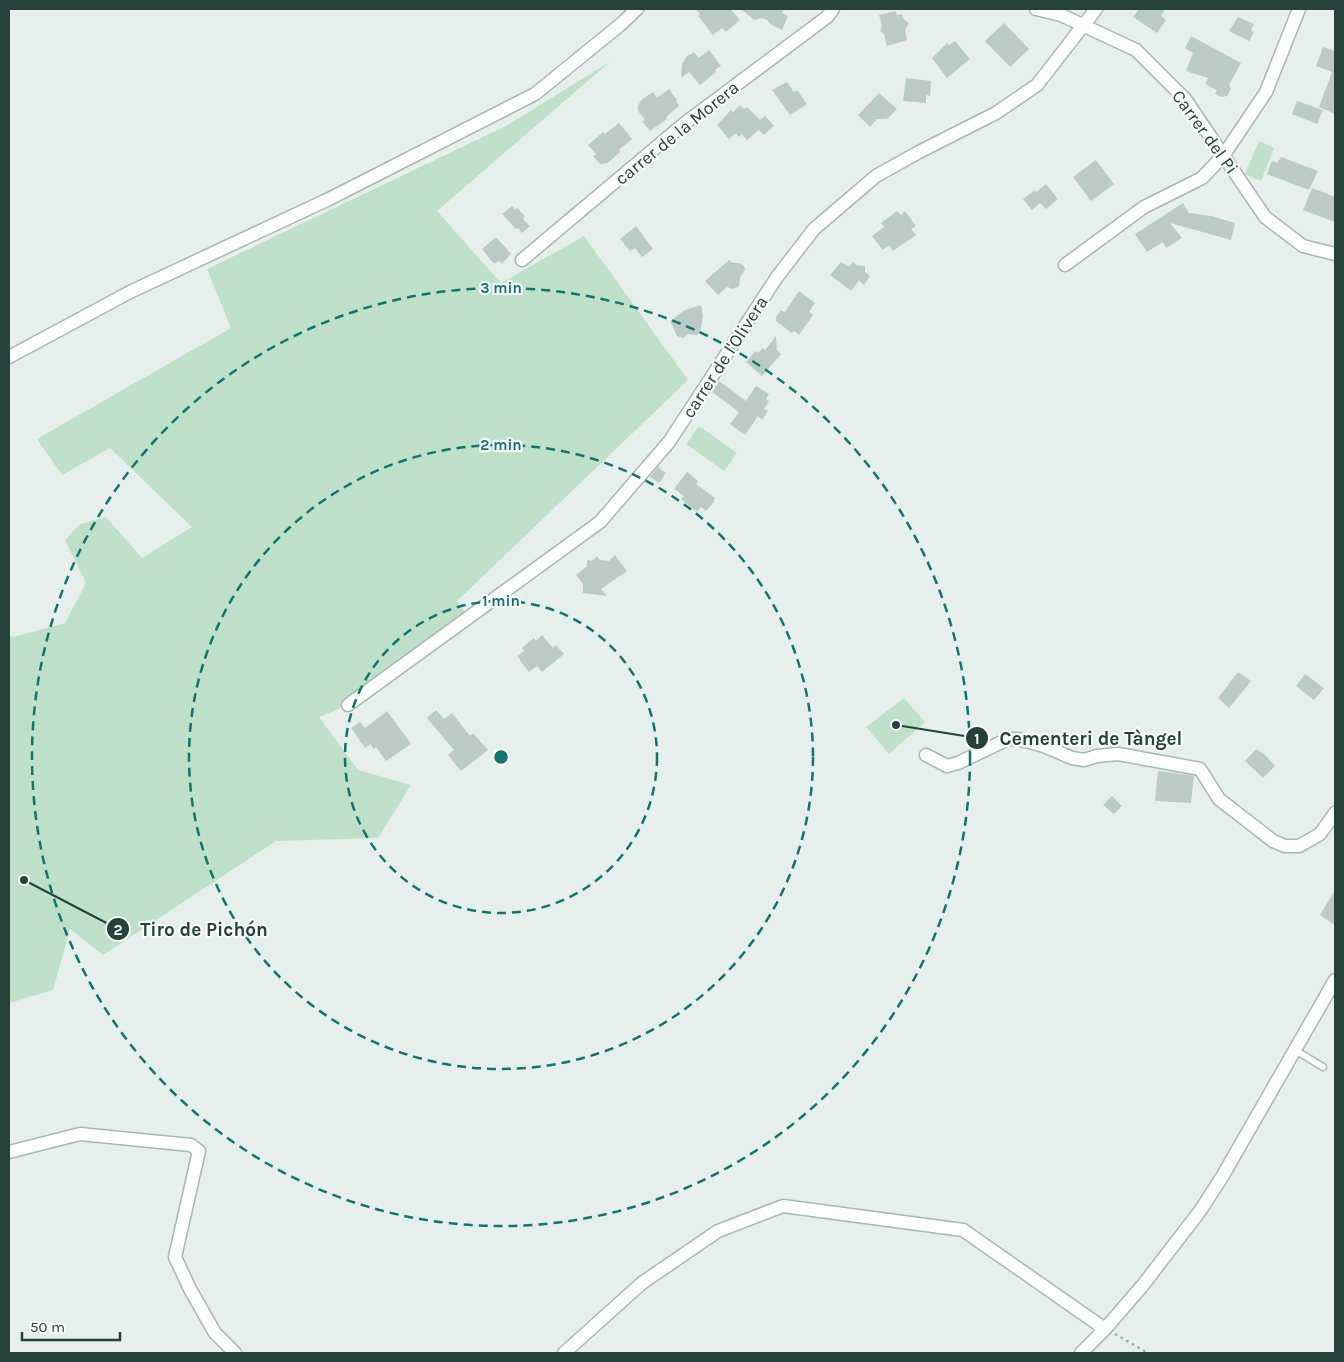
<svg xmlns="http://www.w3.org/2000/svg" width="1344" height="1362" viewBox="0 0 1344 1362" font-family="Karla,sans-serif">
  <rect width="100%" height="100%" fill="#e6efeb"/>
  <path fill="#bfe0c8" d="M 611,61 L 437,211 L 501,283 L 584,236 L 688,380 L 457,601 L 469,618 L 348,705 L 319,717 L 358,770 L 411,785 L 378,838 L 276,841 L 103,955 L 70,929 L 53,990 L 9,1003 L 9,635 L 13,637 L 65,623 L 86,583 L 65,540 L 80,524 L 106,517 L 142,558 L 192,527 L 110,448 L 62,475 L 37,439 L 231,328 L 207,269 L 506,126 Z
    M 1259,141 L 1274,148 L 1261,181 L 1245,174 Z
    M 699,426 L 737,453 L 724,471 L 686,444 Z
    M 904,698 L 925,722 L 889,754 L 866,727 Z"/>
  <path fill="#bbcac4" d="M 695,9 L 730,9 L 740,20 L 726,32 L 722,28 L 713,35 L 698,16 L 700,14 Z
    M 741,9 L 782,9 L 783,12 L 781,12 L 788,16 L 782,30 L 772,25 L 767,20 L 762,18 L 754,20 Z
    M 1139,9 L 1165,9 L 1161,16 L 1166,20 L 1157,33 L 1133,17 Z
    M 896,11 L 897,15 L 902,14 L 903,19 L 909,23 L 905,30 L 907,40 L 887,46 L 884,34 L 880,31 L 882,25 L 879,15 Z
    M 1238,17 L 1254,24 L 1251,31 L 1254,32 L 1249,41 L 1229,31 Z
    M 1004,23 L 1029,49 L 1010,67 L 985,41 Z
    M 1191,36 L 1241,63 L 1229,85 L 1231,89 L 1227,96 L 1221,97 L 1215,94 L 1217,90 L 1205,84 L 1208,78 L 1186,71 L 1193,53 L 1185,48 Z
    M 955,41 L 970,59 L 947,78 L 932,58 L 947,43 L 949,45 Z
    M 1323,47 L 1335,51 L 1335,114 L 1319,107 L 1332,72 L 1316,66 Z
    M 709,50 L 721,66 L 715,70 L 716,72 L 700,85 L 689,72 L 681,78 L 682,64 L 686,57 L 694,52 L 699,58 Z
    M 906,78 L 931,81 L 930,96 L 926,95 L 926,103 L 903,101 Z
    M 787,82 L 794,92 L 797,90 L 807,104 L 790,115 L 772,90 Z
    M 669,89 L 677,100 L 676,101 L 679,106 L 666,117 L 667,119 L 650,131 L 642,121 L 645,120 L 638,111 L 638,106 L 641,100 L 653,92 L 657,98 Z
    M 879,93 L 897,109 L 887,119 L 877,119 L 870,127 L 858,115 Z
    M 1297,101 L 1323,110 L 1317,124 L 1292,114 Z
    M 740,105 L 744,109 L 747,107 L 760,120 L 765,116 L 774,126 L 764,135 L 759,130 L 747,140 L 742,134 L 739,137 L 736,133 L 729,139 L 717,125 L 731,110 L 733,112 Z
    M 619,123 L 632,139 L 619,150 L 620,152 L 608,163 L 600,164 L 593,156 L 596,154 L 588,145 L 603,132 L 605,134 Z
    M 1281,157 L 1318,171 L 1309,190 L 1267,174 L 1272,161 L 1277,163 Z
    M 1096,160 L 1114,184 L 1091,201 L 1073,177 Z
    M 1046,184 L 1058,199 L 1046,209 L 1040,203 L 1032,210 L 1023,199 L 1035,190 L 1036,192 Z
    M 1312,188 L 1335,197 L 1335,222 L 1303,210 Z
    M 1183,203 L 1189,213 L 1211,216 L 1235,223 L 1231,240 L 1170,223 L 1182,238 L 1166,248 L 1163,242 L 1147,252 L 1135,234 Z
    M 512,206 L 515,210 L 517,208 L 525,216 L 523,219 L 530,226 L 522,233 L 518,228 L 516,229 L 502,214 Z
    M 897,211 L 901,215 L 905,211 L 916,226 L 911,229 L 916,235 L 893,251 L 889,245 L 883,250 L 872,236 L 884,227 L 881,223 Z
    M 636,226 L 653,249 L 642,257 L 635,248 L 630,251 L 620,239 Z
    M 496,237 L 511,254 L 502,264 L 499,261 L 494,264 L 482,249 Z
    M 729,260 L 733,263 L 740,263 L 744,266 L 745,270 L 740,277 L 739,286 L 733,289 L 727,287 L 718,295 L 705,281 Z
    M 841,262 L 849,267 L 853,262 L 856,265 L 865,266 L 865,272 L 870,276 L 864,285 L 859,280 L 851,291 L 830,275 Z
    M 799,291 L 815,303 L 809,312 L 813,315 L 799,335 L 794,331 L 792,333 L 776,321 L 776,317 L 781,310 L 785,312 Z
    M 701,305 L 703,315 L 700,333 L 697,335 L 688,334 L 683,338 L 677,336 L 670,321 L 685,310 Z
    M 776,336 L 777,350 L 781,354 L 762,376 L 746,362 L 756,351 L 758,353 L 763,348 L 765,350 Z
    M 719,381 L 746,401 L 756,386 L 769,394 L 766,399 L 769,401 L 764,409 L 768,411 L 762,420 L 758,416 L 745,435 L 730,424 L 739,412 L 712,392 Z
    M 658,467 L 666,473 L 659,483 L 650,477 Z
    M 687,472 L 698,481 L 696,484 L 715,498 L 713,503 L 706,511 L 701,507 L 697,512 L 681,499 L 684,496 L 674,489 Z
    M 615,555 L 627,571 L 601,589 L 607,596 L 583,593 L 583,584 L 576,575 L 587,566 L 587,560 L 592,561 L 597,556 L 600,560 L 609,561 Z
    M 542,635 L 553,648 L 556,645 L 564,654 L 542,672 L 537,666 L 529,672 L 517,656 L 524,651 L 522,648 L 534,638 L 536,641 Z
    M 1238,672 L 1251,681 L 1229,708 L 1218,698 Z
    M 1305,674 L 1324,688 L 1314,700 L 1296,686 Z
    M 436,710 L 444,719 L 452,713 L 470,736 L 473,733 L 488,750 L 461,771 L 448,755 L 454,750 L 427,718 Z
    M 387,711 L 411,744 L 386,761 L 376,747 L 374,749 L 370,744 L 365,748 L 351,728 L 360,722 L 365,728 Z
    M 1256,749 L 1264,754 L 1275,766 L 1263,778 L 1245,761 Z
    M 1158,771 L 1194,776 L 1191,803 L 1155,801 Z
    M 1112,796 L 1122,806 L 1114,814 L 1103,805 Z
    M 1335,890 L 1335,925 L 1320,915 Z"/>
  <g fill="none" stroke-linecap="round" stroke-linejoin="round">
    <defs>
      <path id="lane" d="M 1295,1050 L 1323,1067"/>
      <path id="street" d="M 1036,9 L 1061,15 L 1136,50 L 1185,99 L 1265,217 L 1303,246 L 1335,254
        M 522,260 L 685,123 L 827,17 L 833,9
        M 1065,265 L 1144,207 L 1202,178 L 1223,156 L 1266,92 L 1299,9
        M 9,357 L 130,292 L 331,198 L 535,94 L 620,25 L 637,9
        M 348,705 L 600,522 L 669,442 L 777,277 L 814,229 L 876,176 L 919,152 L 996,113 L 1037,85 L 1096,9
        M 926,755 L 947,766 L 958,763 L 1008,739 L 1018,739 L 1044,746 L 1072,758 L 1084,760 L 1097,756 L 1118,754 L 1200,769 L 1219,799 L 1273,841 L 1285,846 L 1299,846 L 1320,834 L 1335,813
        M 9,1152 L 80,1134 L 191,1145 L 199,1151 L 175,1257 L 190,1289 L 215,1333 L 235,1353
        M 564,1353 L 642,1283 L 718,1231 L 783,1206 L 963,1230 L 1105,1329
        M 1081,1353 L 1105,1329 L 1143,1285 L 1200,1211 L 1222,1177 L 1335,980"/>
    </defs>
    <use href="#lane" stroke="#a8b8b2" stroke-width="9"/>
    <use href="#street" stroke="#a8b8b2" stroke-width="15"/>
    <path stroke="#86b3a5" stroke-width="2.5" stroke-dasharray="2.5 4" stroke-linecap="butt" d="M 1115,1334 L 1148,1353"/>
    <use href="#lane" stroke="#fff" stroke-width="6"/>
    <use href="#street" stroke="#fff" stroke-width="12"/>
  </g>
  <g fill="none" stroke="#0f766e" stroke-width="2.5" stroke-dasharray="9 6">
    <circle cx="501" cy="757" r="156"/>
    <circle cx="501" cy="757" r="312"/>
    <circle cx="501" cy="757" r="469"/>
  </g>
  <g text-anchor="middle" dominant-baseline="central" stroke-width="4.5" stroke-linejoin="round" paint-order="stroke">
    <g font-size="18" fill="#24423a" stroke="#f7fbf9">
      <text transform="translate(1205 132) rotate(54)">Carrer del Pi</text>
      <text transform="translate(677 133) rotate(-39)">carrer de la Morera</text>
      <text transform="translate(725 357) rotate(-57)">carrer de l'Olivera</text>
    </g>
  </g>
  <circle cx="501" cy="757" r="8" fill="#0f766e" stroke="#f7fbf9" stroke-width="2.5"/>
  <g font-size="15" text-anchor="middle" font-weight="bold" fill="#0f766e" stroke="#f7fbf9" stroke-width="4.5" stroke-linejoin="round" paint-order="stroke">
    <text x="501" y="293">3 min</text>
    <text x="501" y="450">2 min</text>
    <text x="501" y="606">1 min</text>
  </g>
  <path fill="none" stroke="#24423a" stroke-width="2" d="M896 725L977 738M24 880L118 929"/>
  <g fill="#24423a" stroke="#f7fbf9" stroke-width="2">
    <circle cx="896" cy="725" r="5"/>
    <circle cx="24" cy="880" r="5"/>
    <circle cx="977" cy="738" r="12"/>
    <circle cx="118" cy="929" r="12"/>
  </g>
  <g font-size="15" text-anchor="middle" font-weight="bold" fill="#fff">
    <text x="977" y="744">1</text>
    <text x="118" y="935">2</text>
  </g>
  <g font-size="19" text-anchor="middle" font-weight="bold" fill="#24423a" stroke="#f7fbf9" stroke-width="4.5" stroke-linejoin="round" paint-order="stroke">
    <text x="1091" y="745">Cementeri de Tàngel</text>
    <text x="204" y="936">Tiro de Pichón</text>
  </g>
  <rect width="1344" height="1362" fill="none" stroke="#24423a" stroke-width="20"/>
  <path d="M22 1332v8h98v-8" fill="none" stroke="#24423a" stroke-width="2.5"/>
  <text x="30" y="1332" font-size="15" fill="#24423a" stroke="#f7fbf9" stroke-width="4" paint-order="stroke">50 m</text>
</svg>
